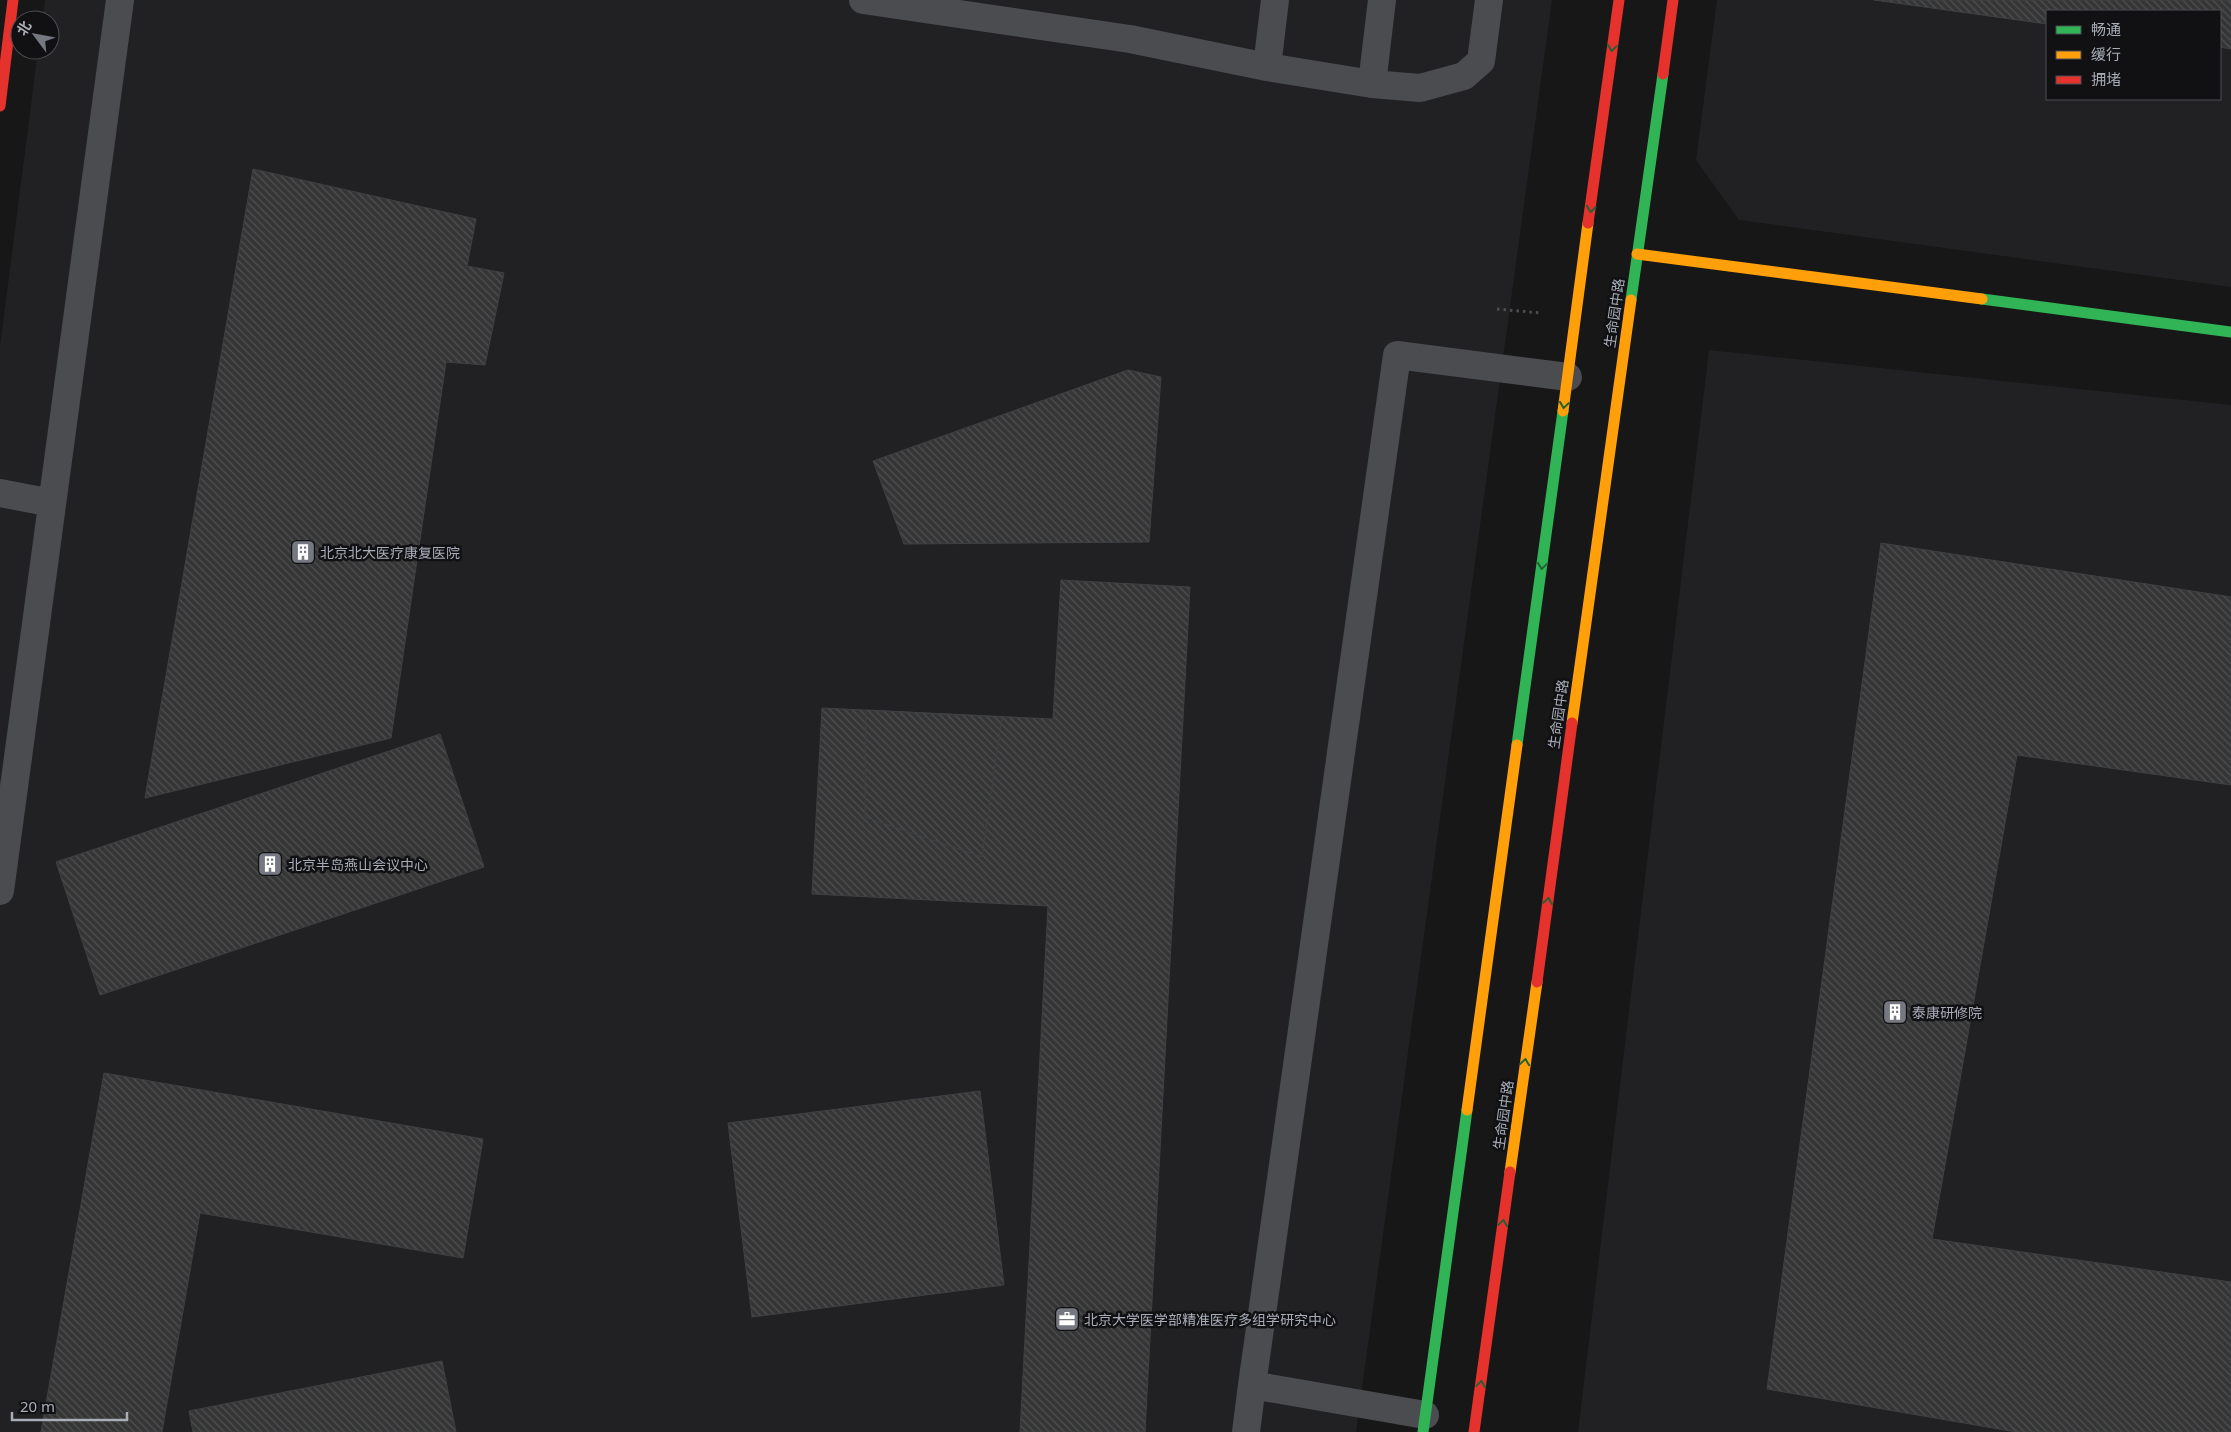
<svg xmlns="http://www.w3.org/2000/svg" width="2231" height="1432" viewBox="0 0 2231 1432" font-family="'Noto Sans','Noto Sans SC',sans-serif">
  <defs>
    <pattern id="building-back-hatch" width="6" height="6" patternUnits="userSpaceOnUse" patternTransform="scale(1.25)"><rect width="6" height="6" fill="#353536"/><path d="M-1 5l2 2M0 0l6 6M5-1l2 2" fill="none" stroke="#4f5051"/></pattern>
  </defs>
  <rect width="100%" height="100%" fill="#171717"/>
  <path fill="#212123" fill-rule="evenodd" d="M 45,0 L 1552,0 L 1356,1432 L 0,1432 L 0,347 L 38,50 L 50,50 L 50,20 L 42,20 Z
    M 1717,0 L 2231,0 L 2231,287 L 1739,220 L 1696,160 ZM 2047,11 L 2220,11 L 2220,99 L 2047,99 Z
    M 1709,350 L 2231,405 L 2231,1432 L 1578,1432 Z"/>
  <path fill="url(#building-back-hatch)" stroke="#3f4043" d="M 1874,0 L 2231,0 L 2231,49 L 2220,47 L 2220,11 L 2047,11 L 2047,24 Z
    M 253,169 L 476,219 L 467,266 L 504,273 L 485,365 L 446,362 L 391,738 L 145,798 Z
    M 1128,370 L 1161,377 L 1149,542 L 904,544 L 873,461 Z
    M 1881,543 L 2231,597 L 2231,785 L 2017,755 L 1932,1239 L 2231,1282 L 2231,1432 L 2016,1432 L 1767,1389 Z
    M 1061,580 L 1190,587 L 1145,1432 L 1020,1432 L 1048,906 L 812,894 L 822,708 L 1053,719 Z
    M 866,710 L 1002,717 L 982,857 L 865,817 Z
    M 440,734 L 484,867 L 100,995 L 56,862 Z
    M 104,1073 L 483,1139 L 463,1258 L 200,1213 L 162,1432 L 41,1432 Z
    M 980,1091 L 1004,1285 L 752,1317 L 728,1123 Z
    M 442,1361 L 456,1432 L 193,1432 L 189,1411 Z"/>
  <g fill="none" stroke-linecap="round" stroke-linejoin="round">
    <path stroke="#4d4e52" stroke-width="3" stroke-dasharray="2.5 4" stroke-linecap="butt" d="M 1497,309 L 1541,313"/>
    <path stroke="#4b4c50" stroke-width="28" d="M 863,0 L 1130,39 L 1267,67 L 1372,84 L 1420,88 L 1464,76 L 1481,61 L 1489,0
      M 1267,67 L 1275,0
      M 1372,84 L 1382,0
      M 0,493 L 52,503
      M 0,891 L 120,0
      M 1252,1385 L 1397,355 L 1568,377
      M 1246,1432 L 1252,1385 L 1425,1415"/>
    <path stroke="#30b455" stroke-width="11" d="M 1982,299 L 2231,332
      M 1631,300 L 1663,74
      M 1517,745 L 1563,411
      M 1423,1432 L 1467,1110"/>
    <path stroke="#ff9f0a" stroke-width="11" d="M 1637,254 L 1982,299
      M 1563,411 L 1588,223
      M 1572,723 L 1631,300
      M 1467,1110 L 1517,745
      M 1510,1172 L 1537,982"/>
    <path stroke="#e5322d" stroke-width="11" d="M 1663,74 L 1673,0
      M 0,106 L 13,0
      M 1588,223 L 1619,0
      M 1537,982 L 1572,723
      M 1474,1432 L 1510,1172"/>
  </g>
  <defs><path id="oneway-chevron" d="M-2-3.5L2.5 0L-2 3.5" fill="none" stroke-width="1.6" stroke-linecap="round" stroke-linejoin="round" transform="scale(1.25)"/></defs>
  <g stroke="#206234">
    <use href="#oneway-chevron" transform="translate(1612 48) rotate(98)"/>
    <use href="#oneway-chevron" transform="translate(1591 209) rotate(98)"/>
    <use href="#oneway-chevron" transform="translate(1564 405) rotate(98)"/>
    <use href="#oneway-chevron" transform="translate(1542 566) rotate(98)"/>
    <use href="#oneway-chevron" transform="translate(1548 901) rotate(-82)"/>
    <use href="#oneway-chevron" transform="translate(1525 1062) rotate(-82)"/>
    <use href="#oneway-chevron" transform="translate(1503 1223) rotate(-82)"/>
    <use href="#oneway-chevron" transform="translate(1481 1384) rotate(-82)"/>
  </g>
  <defs>
    <symbol id="building-square" viewBox="-11 -11 22 22"><rect x="-9" y="-9" width="18" height="18" rx="4" fill="#757880" stroke="#111113"/><path d="M-4-6H4V6H1V3H-1V6H-4ZM-2.5-4.3h1.7v1.8h-1.7ZM.8-4.3h1.7v1.8H.8ZM-2.5-1h1.7V.8h-1.7ZM.8-1h1.7V.8H.8Z" fill="#fff"/></symbol>
    <symbol id="office-square" viewBox="-11 -11 22 22"><rect x="-9" y="-9" width="18" height="18" rx="4" fill="#757880" stroke="#111113"/><path d="M-6-3h4V-5.5h4V-3h4V5H-6ZM-1-4.5V-3h2v-1.5ZM-6 0V1H6V0Z" fill="#fff"/></symbol>
  </defs>
  <g fill-rule="evenodd">
    <use href="#building-square" x="289" y="538" width="28" height="28"/>
    <use href="#building-square" x="256" y="850" width="28" height="28"/>
    <use href="#building-square" x="1881" y="998" width="28" height="28"/>
    <use href="#office-square" x="1053" y="1305" width="28" height="28"/>
  </g>
  <g text-anchor="middle" dominant-baseline="central" stroke-width="5" stroke-linejoin="round" paint-order="stroke">
    <g font-size="14" fill="#a8adb8" stroke="#111113">
      <text transform="translate(1614 313) rotate(-82)">生命园中路</text>
      <text transform="translate(1558 714) rotate(-82)">生命园中路</text>
      <text transform="translate(1503 1115) rotate(-82)">生命园中路</text>
    </g>
    <g font-size="14" fill="#a8adb8" stroke="#111113" text-anchor="start">
      <text x="320" y="552">北京北大医疗康复医院</text>
      <text x="288" y="864">北京半岛燕山会议中心</text>
      <text x="1912" y="1012">泰康研修院</text>
      <text x="1084" y="1319">北京大学医学部精准医疗多组学研究中心</text>
    </g>
  </g>
  <rect x="2046" y="10" width="175" height="90" fill="#111113" stroke="#4d4f55"/>
  <rect x="2056" y="26" width="25" height="8" fill="#30b455" stroke="#4d4f55"/>
  <text x="2091" y="35" font-size="15" fill="#a8adb8">畅通</text>
  <rect x="2056" y="51" width="25" height="8" fill="#ff9f0a" stroke="#4d4f55"/>
  <text x="2091" y="60" font-size="15" fill="#a8adb8">缓行</text>
  <rect x="2056" y="76" width="25" height="8" fill="#e5322d" stroke="#4d4f55"/>
  <text x="2091" y="85" font-size="15" fill="#a8adb8">拥堵</text>
  <g transform="translate(35 35) rotate(302)"><circle r="24" fill="#111113" stroke="#4d4f55"/>
  <path d="M0-4L9 19L0 12L-9 19Z" fill="#757880"/>
  <text y="-8" font-size="14" font-weight="bold" text-anchor="middle" fill="#a8adb8">北</text>
  </g>
  <path d="M12 1412v8h115v-8" fill="none" stroke="#a8adb8" stroke-width="2.5"/>
  <text x="20" y="1412" font-size="15" fill="#a8adb8" stroke="#111113" stroke-width="4" paint-order="stroke">20 m</text>
</svg>
